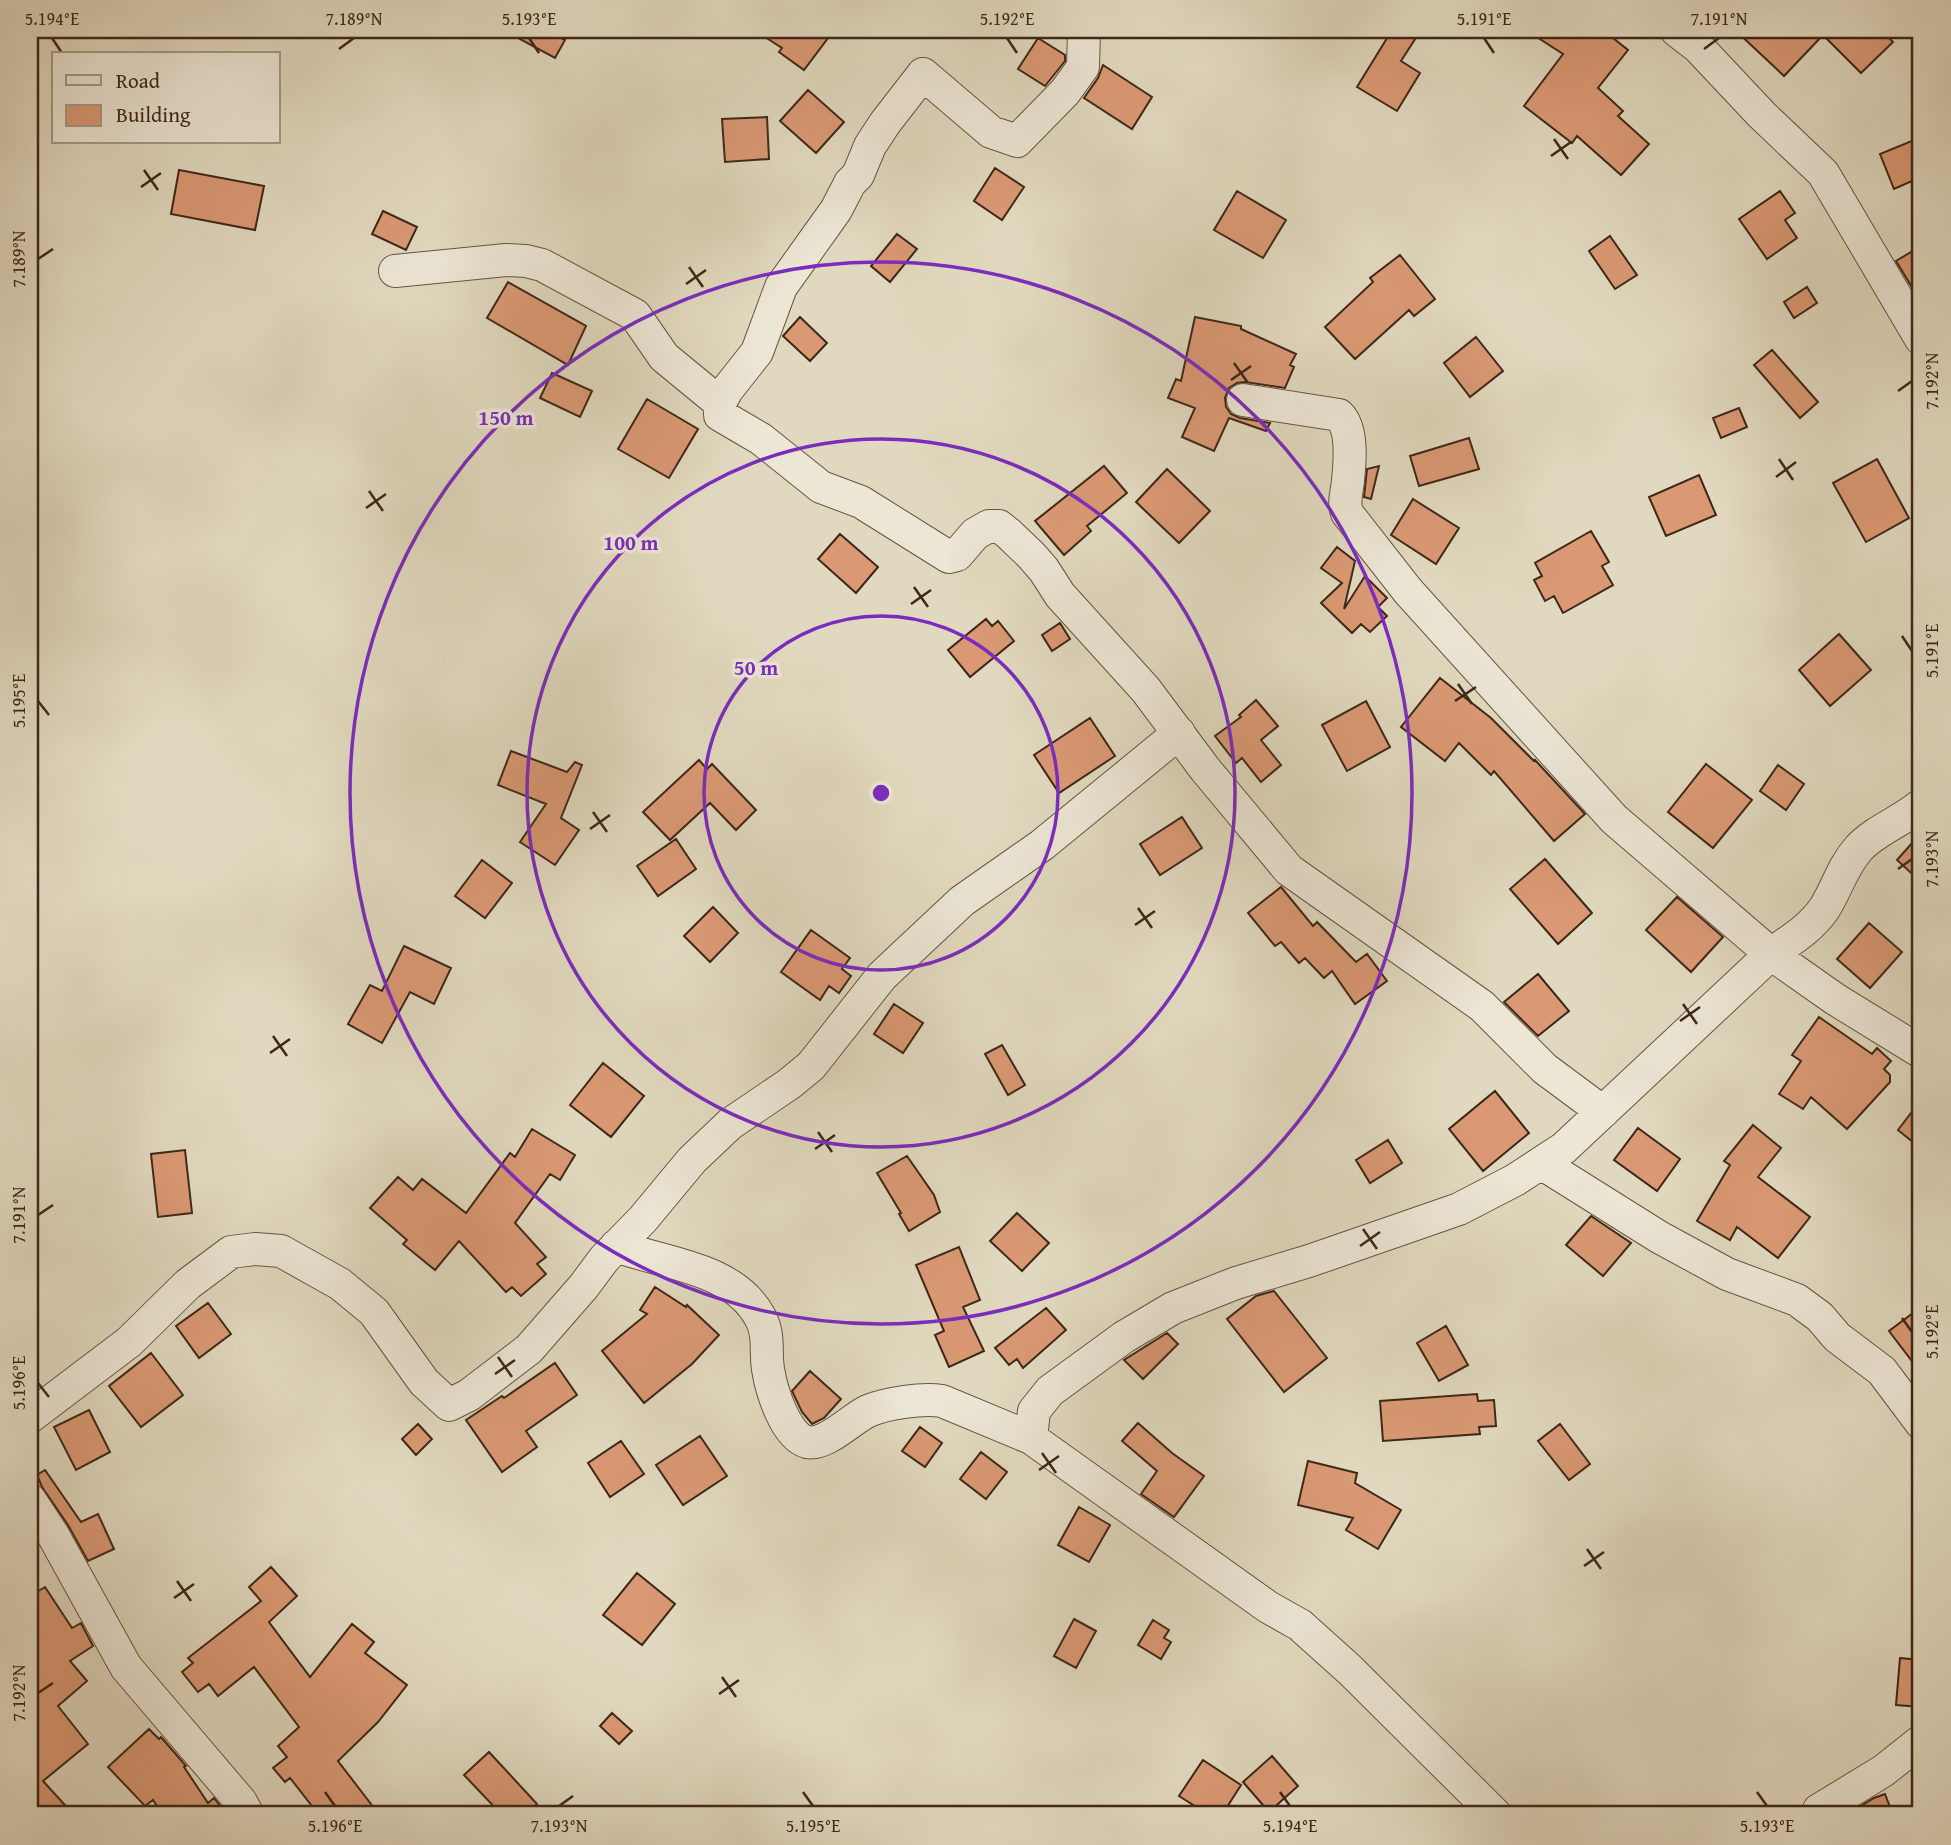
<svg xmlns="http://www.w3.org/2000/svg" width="1951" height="1845" viewBox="0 0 1951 1845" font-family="'Gentium Book Plus',serif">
  <rect width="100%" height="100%" fill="#e1d9bf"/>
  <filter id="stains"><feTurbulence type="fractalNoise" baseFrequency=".00286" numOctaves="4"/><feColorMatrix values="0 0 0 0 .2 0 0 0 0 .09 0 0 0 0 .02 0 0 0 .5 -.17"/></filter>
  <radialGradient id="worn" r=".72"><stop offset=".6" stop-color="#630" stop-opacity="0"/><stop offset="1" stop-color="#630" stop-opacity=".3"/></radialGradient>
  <path fill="#da9974" stroke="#3e2718" stroke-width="2" d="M 503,30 L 546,30 L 565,40 L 555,58 Z
    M 754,30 L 834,30 L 804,70 L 779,52 L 782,48 Z
    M 1392,30 L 1421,30 L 1401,61 L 1420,73 L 1397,111 L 1357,87 Z
    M 1526,30 L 1603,30 L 1628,50 L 1598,88 L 1623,111 L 1618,116 L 1649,144 L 1621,175 L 1577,136 L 1572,143 L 1524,106 L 1563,54 Z
    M 1735,30 L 1881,30 L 1893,42 L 1861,73 L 1823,35 L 1784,76 Z
    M 1038,38 L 1065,55 L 1065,61 L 1045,86 L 1018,69 Z
    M 1103,65 L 1152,97 L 1132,129 L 1084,98 L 1098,78 Z
    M 808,90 L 844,122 L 816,153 L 780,121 Z
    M 767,117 L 769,159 L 725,162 L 722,119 Z
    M 1914,140 L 1921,160 L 1921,177 L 1894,189 L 1880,154 Z
    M 995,168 L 1024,187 L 1002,220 L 974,201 Z
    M 179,170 L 264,186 L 255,230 L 171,214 Z
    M 1237,191 L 1286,220 L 1263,258 L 1214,230 Z
    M 1780,191 L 1795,213 L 1785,220 L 1797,238 L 1767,259 L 1739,219 Z
    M 383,211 L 417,227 L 406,250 L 372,234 Z
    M 897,234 L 917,249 L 890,282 L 871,266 Z
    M 1610,236 L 1637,275 L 1615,289 L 1589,251 Z
    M 1921,246 L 1921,302 L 1896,261 Z
    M 1400,255 L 1435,299 L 1414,316 L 1409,310 L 1355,359 L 1325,327 L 1373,282 L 1370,278 Z
    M 508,282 L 586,326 L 568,365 L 487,318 Z
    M 1807,287 L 1817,303 L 1794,318 L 1784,302 Z
    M 800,317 L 827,343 L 810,361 L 783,336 Z
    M 1195,317 L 1241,326 L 1241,329 L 1296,354 L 1290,365 L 1294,367 L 1285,388 L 1245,382 L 1237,383 L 1229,388 L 1225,398 L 1226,407 L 1231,414 L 1240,418 L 1270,423 L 1266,431 L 1229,418 L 1214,451 L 1182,437 L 1195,408 L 1168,398 L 1176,379 L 1181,381 Z
    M 1476,337 L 1503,371 L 1470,397 L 1444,363 Z
    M 1772,350 L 1818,402 L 1800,418 L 1754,365 Z
    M 552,373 L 592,391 L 580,417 L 540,398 Z
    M 647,399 L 698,429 L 669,478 L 618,449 Z
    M 1739,408 L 1747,427 L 1721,438 L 1713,418 Z
    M 1469,438 L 1479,469 L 1419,486 L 1410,456 Z
    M 1877,459 L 1909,518 L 1866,542 L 1833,483 Z
    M 1104,466 L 1127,493 L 1087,526 L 1091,531 L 1064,555 L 1035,521 Z
    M 1379,466 L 1371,499 L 1364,497 L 1367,469 Z
    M 1167,469 L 1210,511 L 1179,543 L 1136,502 Z
    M 1699,475 L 1716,515 L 1666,536 L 1649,497 Z
    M 1413,499 L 1459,528 L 1436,564 L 1391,535 Z
    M 1591,531 L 1609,562 L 1602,566 L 1613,585 L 1563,613 L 1554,596 L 1545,601 L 1534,580 L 1542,576 L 1535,563 Z
    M 840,534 L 878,567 L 856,593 L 818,559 Z
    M 1337,547 L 1355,561 L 1344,609 L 1365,576 L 1387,598 L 1378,607 L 1387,616 L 1370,632 L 1361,624 L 1352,633 L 1321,603 L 1342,583 L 1321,568 Z
    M 986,619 L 992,626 L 998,621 L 1014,641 L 970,677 L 948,650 Z
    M 1060,623 L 1070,639 L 1052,651 L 1042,635 Z
    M 1839,634 L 1871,670 L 1830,706 L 1799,670 Z
    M 1440,678 L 1491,718 L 1534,761 L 1535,760 L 1585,814 L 1554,841 L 1494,771 L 1491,775 L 1459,743 L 1445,761 L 1401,727 Z
    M 1256,700 L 1278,726 L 1261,740 L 1281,765 L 1261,782 L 1242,758 L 1236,763 L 1215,736 L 1241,717 L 1239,715 Z
    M 1366,701 L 1390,747 L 1347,771 L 1322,725 Z
    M 1090,718 L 1115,756 L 1059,793 L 1034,755 Z
    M 511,751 L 567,772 L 575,762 L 582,765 L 561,818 L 579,830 L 555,865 L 520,842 L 546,804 L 498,785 Z
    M 699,760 L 707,769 L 712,764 L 756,810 L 736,830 L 710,803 L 670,840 L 643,812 Z
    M 1706,764 L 1752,800 L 1713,848 L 1668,812 Z
    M 1778,765 L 1804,784 L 1786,810 L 1760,791 Z
    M 1182,817 L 1202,848 L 1160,875 L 1140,844 Z
    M 1921,833 L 1921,882 L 1897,860 Z
    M 676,839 L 696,869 L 658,896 L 637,866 Z
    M 1545,859 L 1592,913 L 1558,944 L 1510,889 Z
    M 482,860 L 512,883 L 485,918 L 455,896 Z
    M 1281,887 L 1313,926 L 1317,922 L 1356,962 L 1367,954 L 1387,981 L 1355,1004 L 1332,971 L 1324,978 L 1305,958 L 1299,963 L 1281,942 L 1275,946 L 1248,913 Z
    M 1677,897 L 1723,937 L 1691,972 L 1646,930 Z
    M 713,907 L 738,933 L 710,962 L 684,936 Z
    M 1869,923 L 1902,952 L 1870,988 L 1837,959 Z
    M 811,930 L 850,958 L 842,969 L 851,976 L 839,993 L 829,986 L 820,1000 L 781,972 Z
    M 404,946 L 451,968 L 434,1004 L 410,992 L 382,1043 L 348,1024 L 370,985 L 382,991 Z
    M 1538,974 L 1569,1011 L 1538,1036 L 1504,1002 Z
    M 894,1004 L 923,1023 L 903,1053 L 874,1034 Z
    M 1819,1017 L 1872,1054 L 1877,1048 L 1891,1061 L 1884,1069 L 1890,1075 L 1890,1082 L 1847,1129 L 1811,1097 L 1803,1109 L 1779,1094 L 1801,1061 L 1792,1055 Z
    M 1002,1045 L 1025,1085 L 1008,1095 L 985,1054 Z
    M 603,1063 L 644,1096 L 611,1137 L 570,1105 Z
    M 1495,1091 L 1529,1133 L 1483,1171 L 1449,1129 Z
    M 1921,1100 L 1921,1132 L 1913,1142 L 1898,1130 Z
    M 1753,1125 L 1781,1148 L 1758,1177 L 1810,1217 L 1778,1258 L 1737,1227 L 1730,1240 L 1697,1221 L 1730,1165 L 1724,1161 Z
    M 1638,1128 L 1680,1159 L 1657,1191 L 1614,1160 Z
    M 532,1129 L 575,1155 L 560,1180 L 550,1174 L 515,1223 L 546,1257 L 537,1264 L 546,1274 L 521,1296 L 512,1287 L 506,1292 L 459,1241 L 435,1270 L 403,1244 L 407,1240 L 370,1208 L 398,1177 L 413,1190 L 422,1179 L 466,1213 L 510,1153 L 515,1157 Z
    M 1388,1140 L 1402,1163 L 1370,1183 L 1356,1160 Z
    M 185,1150 L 192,1213 L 158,1217 L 151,1154 Z
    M 907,1156 L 934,1195 L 940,1212 L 909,1231 L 899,1214 L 901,1213 L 877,1173 Z
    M 1017,1213 L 1049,1243 L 1022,1271 L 990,1241 Z
    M 1591,1216 L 1631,1243 L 1603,1276 L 1566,1245 Z
    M 959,1247 L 980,1300 L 963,1307 L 984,1351 L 949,1367 L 935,1335 L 944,1331 L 916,1265 Z
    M 655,1287 L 686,1307 L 687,1305 L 719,1335 L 692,1364 L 644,1403 L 602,1351 L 647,1314 L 640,1310 Z
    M 1274,1291 L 1327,1358 L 1284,1392 L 1227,1319 L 1256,1296 Z
    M 208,1303 L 231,1334 L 199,1358 L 176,1326 Z
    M 1921,1307 L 1921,1373 L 1889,1331 Z
    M 1046,1308 L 1066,1330 L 1023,1368 L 1017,1359 L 1009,1365 L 995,1348 Z
    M 1446,1326 L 1468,1365 L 1439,1381 L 1417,1343 Z
    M 1167,1333 L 1178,1344 L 1143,1379 L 1124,1360 Z
    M 151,1353 L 183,1395 L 141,1427 L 109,1386 Z
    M 555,1363 L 577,1395 L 526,1431 L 537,1447 L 502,1472 L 466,1420 L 502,1396 L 504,1398 Z
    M 810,1371 L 841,1399 L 824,1418 L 812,1424 L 802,1412 L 792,1391 Z
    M 1477,1394 L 1478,1401 L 1494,1400 L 1496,1426 L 1479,1427 L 1480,1434 L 1383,1441 L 1380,1401 Z
    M 89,1410 L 110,1452 L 76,1470 L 54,1427 Z
    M 1138,1423 L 1172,1453 L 1204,1476 L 1174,1517 L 1141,1494 L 1157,1471 L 1122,1441 Z
    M 418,1424 L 432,1439 L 416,1455 L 402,1439 Z
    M 1560,1424 L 1590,1464 L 1569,1480 L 1538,1441 Z
    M 920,1427 L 942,1443 L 925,1467 L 902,1451 Z
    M 700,1436 L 727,1476 L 683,1505 L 656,1465 Z
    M 621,1441 L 644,1474 L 610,1497 L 588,1463 Z
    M 981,1452 L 1007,1472 L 986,1499 L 960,1479 Z
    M 1308,1461 L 1357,1473 L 1355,1483 L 1401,1510 L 1378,1549 L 1346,1530 L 1353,1518 L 1298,1505 Z
    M 45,1470 L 81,1522 L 98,1514 L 114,1549 L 88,1561 L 68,1525 L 42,1487 L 37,1475 Z
    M 1079,1507 L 1110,1525 L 1089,1562 L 1058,1545 Z
    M 271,1567 L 297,1596 L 269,1622 L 310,1677 L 352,1624 L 374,1642 L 365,1653 L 407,1685 L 378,1722 L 338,1761 L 374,1808 L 365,1815 L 319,1815 L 290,1778 L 285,1782 L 273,1768 L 287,1757 L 278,1746 L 299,1727 L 254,1667 L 218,1696 L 209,1684 L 198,1692 L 182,1672 L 193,1663 L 188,1658 L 261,1601 L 249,1587 Z
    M 637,1573 L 675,1604 L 642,1645 L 603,1615 Z
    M 45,1587 L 72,1628 L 81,1623 L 93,1646 L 70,1661 L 87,1681 L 58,1706 L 88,1744 L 43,1781 L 74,1815 L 30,1815 L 30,1596 Z
    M 1074,1619 L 1096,1631 L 1076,1668 L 1054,1656 Z
    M 1153,1620 L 1169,1630 L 1164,1638 L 1171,1642 L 1161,1659 L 1138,1645 Z
    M 1900,1658 L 1921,1660 L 1921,1707 L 1896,1705 Z
    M 612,1713 L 632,1731 L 619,1744 L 600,1726 Z
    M 149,1729 L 159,1739 L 161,1737 L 186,1766 L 184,1767 L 208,1803 L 214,1798 L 227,1815 L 163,1815 L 153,1800 L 145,1806 L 108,1767 Z
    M 489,1752 L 537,1804 L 525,1815 L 502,1815 L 464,1775 Z
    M 1272,1756 L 1298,1786 L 1269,1812 L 1243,1782 Z
    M 1203,1760 L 1241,1785 L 1222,1815 L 1209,1815 L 1179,1796 Z
    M 1885,1794 L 1893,1815 L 1846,1815 L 1874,1798 Z"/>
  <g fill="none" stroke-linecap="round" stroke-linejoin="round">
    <defs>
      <path id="minor" d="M 1084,30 L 1083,67 L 1065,92 L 1017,141 L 991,132 L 923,74 L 885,123 L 870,146 L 858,175 L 850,183 L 836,210 L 781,287 L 757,352 L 727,390 L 720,403 L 720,415 L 761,439 L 821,487 L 861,502 L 949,557 L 957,555 L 975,534 L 989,526 L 999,526 L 1009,534 L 1031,555 L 1044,570 L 1060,595 L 1146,690 L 1205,769 L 1289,870 L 1482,1006 L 1545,1069 L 1603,1112
        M 1676,30 L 1698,47 L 1762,115 L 1823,173 L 1921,339
        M 395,271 L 506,260 L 526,261 L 542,265 L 635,315 L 664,357 L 720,403
        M 1243,400 L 1339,415 C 1353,429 1350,461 1348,480 C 1347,493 1343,501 1347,513 L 1408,591 L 1614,819 L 1771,954 L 1835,999 L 1921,1052
        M 1541,1163 L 1659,1237 L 1727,1274 L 1797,1300 L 1820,1317 L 1837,1337 L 1882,1371 L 1921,1423
        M 616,1246 C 665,1264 733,1267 760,1317 C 770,1335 765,1350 768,1369 C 771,1389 785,1436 807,1442 C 826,1446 851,1419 868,1411 C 887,1403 922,1398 942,1401 L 1031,1438 L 1268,1607 L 1300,1625 L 1350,1670 L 1496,1815
        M 30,1417 L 129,1342 L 188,1284 L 231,1252 L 255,1249 L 281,1251 L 340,1284 L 374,1312 L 424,1382 L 449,1405 L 469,1395 L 529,1349 L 584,1286 L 604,1259 L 643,1219 L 692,1160 L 730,1124 L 789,1084 L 811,1066 L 882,976 L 962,901 L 1042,845 L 1179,733
        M 1031,1438 L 1034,1411 L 1050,1391 L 1124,1337 L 1173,1308 L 1236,1283 L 1309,1261 L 1459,1209 L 1515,1180 L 1564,1148 L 1771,954 C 1791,940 1810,929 1824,909 C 1837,889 1842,867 1859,848 C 1876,830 1902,821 1921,805
        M 30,1500 L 53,1535 L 126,1667 L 241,1802 L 248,1815
        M 1818,1815 L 1819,1810 L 1883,1771 L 1921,1741"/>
    </defs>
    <use href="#minor" stroke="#675442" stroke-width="34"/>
    <use href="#minor" stroke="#ece6d5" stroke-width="32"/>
  </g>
  <path fill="none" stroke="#3e2718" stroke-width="2.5" d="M 52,38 L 62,53M 529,38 L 539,53M 1007,38 L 1017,53M 1484,38 L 1494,53M 339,49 L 354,38M 1704,49 L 1719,38M 1554,139 L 1568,159M 1551,156 L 1571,142M 144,170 L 158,190M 141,187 L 161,173M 38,259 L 53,249M 689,267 L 703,287M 686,284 L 706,270M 1234,363 L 1248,383M 1231,380 L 1251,366M 1898,391 L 1912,381M 1779,459 L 1793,480M 1776,477 L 1796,462M 369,491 L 383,511M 366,508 L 386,494M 914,587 L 928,607M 911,604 L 931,590M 1902,636 L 1912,651M 1458,684 L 1472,704M 38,701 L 49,715M 1455,701 L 1476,687M 593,812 L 607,832M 590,829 L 610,815M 1898,869 L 1912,859M 1138,908 L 1152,928M 1135,925 L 1155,911M 1683,1004 L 1697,1024M 1680,1021 L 1700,1007M 273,1036 L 287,1056M 270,1053 L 290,1039M 818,1132 L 832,1152M 815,1149 L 835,1135M 38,1215 L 53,1205M 1363,1229 L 1377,1249M 1360,1246 L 1380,1232M 1902,1318 L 1912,1332M 498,1357 L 512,1377M 495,1374 L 515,1360M 38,1383 L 49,1397M 1042,1453 L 1056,1473M 1039,1470 L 1059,1456M 1587,1549 L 1601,1569M 1584,1566 L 1604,1552M 177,1581 L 191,1601M 174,1598 L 194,1584M 722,1677 L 736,1697M 38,1693 L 53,1683M 719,1694 L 739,1680M 325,1792 L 335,1806M 803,1792 L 813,1806M 1280,1792 L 1290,1806M 1757,1792 L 1767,1806M 559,1806 L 573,1796"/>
  <g fill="none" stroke="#7b2cbf" stroke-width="3.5">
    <circle cx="881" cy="793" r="177"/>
    <circle cx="881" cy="793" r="354"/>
    <circle cx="881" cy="793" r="531"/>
  </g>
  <circle cx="881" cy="793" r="10" fill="#7b2cbf" stroke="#ece6d5" stroke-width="3.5"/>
  <g font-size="21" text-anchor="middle" font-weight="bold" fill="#7b2cbf" stroke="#ece6d5" stroke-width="7" stroke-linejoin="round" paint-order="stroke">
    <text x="506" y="425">150 m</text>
    <text x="631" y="550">100 m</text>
    <text x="756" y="675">50 m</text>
  </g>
  <rect width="1951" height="1845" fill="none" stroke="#e1d9bf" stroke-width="77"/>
  <rect x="52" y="52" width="228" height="91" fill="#ece6d5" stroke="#a69a89" stroke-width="2"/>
  <rect x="66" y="75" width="35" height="10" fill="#ece6d5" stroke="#a69a89" stroke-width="2"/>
  <text x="116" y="88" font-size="21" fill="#3e2718">Road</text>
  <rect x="66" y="105" width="35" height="21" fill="#da9974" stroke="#a69a89" stroke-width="2"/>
  <text x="116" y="122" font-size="21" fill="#3e2718">Building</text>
  <rect x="38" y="38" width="1874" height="1768" fill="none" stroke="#3e2718" stroke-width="2.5"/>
  <g font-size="18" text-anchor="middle" fill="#3e2718">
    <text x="52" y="25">5.194°E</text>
    <text x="354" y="25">7.189°N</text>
    <text x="529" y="25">5.193°E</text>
    <text x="1007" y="25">5.192°E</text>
    <text x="1484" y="25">5.191°E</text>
    <text x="1719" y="25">7.191°N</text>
    <text transform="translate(19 259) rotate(-90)" y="6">7.189°N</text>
    <text transform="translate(1932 381) rotate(-90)" y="6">7.192°N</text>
    <text transform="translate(1932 651) rotate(-90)" y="6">5.191°E</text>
    <text transform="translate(19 701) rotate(-90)" y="6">5.195°E</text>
    <text transform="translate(1932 859) rotate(-90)" y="6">7.193°N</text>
    <text transform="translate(19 1215) rotate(-90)" y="6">7.191°N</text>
    <text transform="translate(1932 1332) rotate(-90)" y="6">5.192°E</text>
    <text transform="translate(19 1383) rotate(-90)" y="6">5.196°E</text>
    <text transform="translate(19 1693) rotate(-90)" y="6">7.192°N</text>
    <text x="335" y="1832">5.196°E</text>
    <text x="559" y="1832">7.193°N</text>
    <text x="813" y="1832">5.195°E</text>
    <text x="1290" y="1832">5.194°E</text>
    <text x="1767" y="1832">5.193°E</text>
  </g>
  <rect width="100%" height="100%" filter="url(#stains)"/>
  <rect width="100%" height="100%" fill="url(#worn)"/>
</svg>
